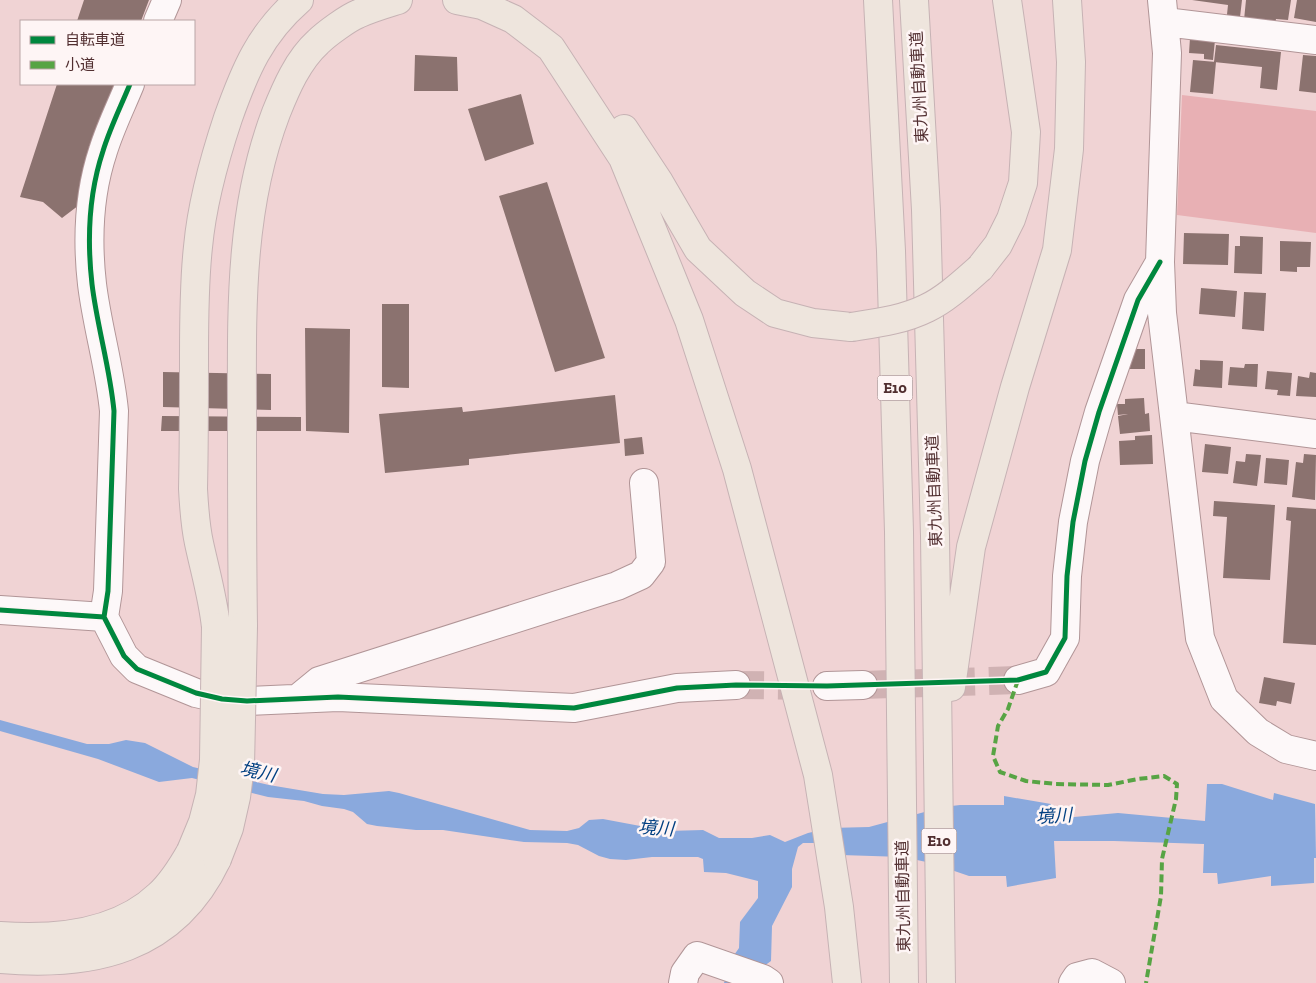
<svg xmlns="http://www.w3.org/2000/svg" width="1316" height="983" viewBox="0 0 1316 983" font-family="'Zilla Slab','Noto Sans JP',serif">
  <rect width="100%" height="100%" fill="#f0d3d4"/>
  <path fill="#e8b0b4" d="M 1182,95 L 1316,111 L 1316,233 L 1177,215 Z"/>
  <path fill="#8aa9dd" d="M 0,720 L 87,744 L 109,744 L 126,740 L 145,743 L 193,767 L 269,785 L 323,794 L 344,795 L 389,791 L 399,793 L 530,830 L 567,831 L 579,828 L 589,820 L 603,819 L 667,831 L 703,830 L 719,838 L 752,838 L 770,835 L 785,842 L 808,833 L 830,828 L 869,827 L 943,807 L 960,805 L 1004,805 L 1004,796 L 1051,804 L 1052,819 L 1118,813 L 1205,821 L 1207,784 L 1222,784 L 1273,800 L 1274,793 L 1315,804 L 1316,858 L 1314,858 L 1314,883 L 1271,886 L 1271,876 L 1218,884 L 1217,873 L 1203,873 L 1204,844 L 1114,841 L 1054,841 L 1056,878 L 1007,887 L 1006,876 L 969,876 L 931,863 L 903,857 L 841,855 L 818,843 L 803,843 L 798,847 L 792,869 L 792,887 L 772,926 L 771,961 L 740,983 L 724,983 L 732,958 L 739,948 L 740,922 L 758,898 L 758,881 L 726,873 L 704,872 L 703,859 L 698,857 L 652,857 L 626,860 L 610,859 L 599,856 L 578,845 L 567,843 L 524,842 L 443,830 L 416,830 L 377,826 L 367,824 L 353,812 L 344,809 L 322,806 L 304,801 L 268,797 L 192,778 L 159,782 L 98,759 L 0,731 Z"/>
  <path fill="#8b726f" d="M 84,0 L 149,0 L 141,21 L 77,21 Z
    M 1192,0 L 1242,0 L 1239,26 L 1226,24 L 1228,5 Z
    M 1246,0 L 1291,0 L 1288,20 L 1276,19 L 1275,24 L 1244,20 Z
    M 1297,0 L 1316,0 L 1316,22 L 1294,18 Z
    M 1190,38 L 1215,40 L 1213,60 L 1204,59 L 1204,54 L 1189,53 Z
    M 1216,45 L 1281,52 L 1277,90 L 1260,88 L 1262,67 L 1214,62 Z
    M 415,55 L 457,57 L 458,91 L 414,91 Z
    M 1303,55 L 1316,56 L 1316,93 L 1299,91 Z
    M 1193,60 L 1216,62 L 1213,94 L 1190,92 Z
    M 57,84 L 117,84 L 87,199 L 62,218 L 43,202 L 20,197 Z
    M 521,94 L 534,144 L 485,161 L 468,109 Z
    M 547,182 L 605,358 L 555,372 L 499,196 Z
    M 1184,233 L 1229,234 L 1228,265 L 1183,264 Z
    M 1240,236 L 1263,237 L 1262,274 L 1234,273 L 1235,246 L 1240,246 Z
    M 1280,241 L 1311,242 L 1310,267 L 1297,267 L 1297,272 L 1280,271 Z
    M 1201,288 L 1237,291 L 1235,317 L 1199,314 Z
    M 1244,292 L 1266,293 L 1264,331 L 1242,329 Z
    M 382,304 L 409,304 L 409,388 L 382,387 Z
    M 305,328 L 350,329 L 349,433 L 306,431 Z
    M 1128,349 L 1145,349 L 1145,369 L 1128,369 Z
    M 1200,360 L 1223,361 L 1222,388 L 1193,386 L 1195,369 L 1200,370 Z
    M 1245,364 L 1258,364 L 1257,387 L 1228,385 L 1230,367 L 1244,368 Z
    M 1267,371 L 1292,373 L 1290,396 L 1277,395 L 1278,390 L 1265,389 Z
    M 163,372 L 271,374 L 271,410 L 163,407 Z
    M 1310,372 L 1316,373 L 1316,397 L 1296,396 L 1298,376 L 1309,378 Z
    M 615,395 L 620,443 L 469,459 L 469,465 L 385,473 L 379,414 L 462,407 L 463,412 Z
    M 1144,398 L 1145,414 L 1149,413 L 1150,431 L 1120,434 L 1118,416 L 1128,414 L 1118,415 L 1117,404 L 1125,404 L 1125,399 Z
    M 162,416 L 301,417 L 301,431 L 161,431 Z
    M 1152,435 L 1153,464 L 1120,465 L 1119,441 L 1135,440 L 1135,436 Z
    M 642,437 L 644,454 L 625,456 L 624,439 Z
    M 1205,444 L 1231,447 L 1228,474 L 1202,472 Z
    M 1246,454 L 1261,455 L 1257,486 L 1233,483 L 1236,461 L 1245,462 Z
    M 1304,454 L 1316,455 L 1315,500 L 1292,497 L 1296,462 L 1303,463 Z
    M 1266,458 L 1289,460 L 1287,485 L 1264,483 Z
    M 1214,501 L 1275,505 L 1270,580 L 1223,578 L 1227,517 L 1213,516 Z
    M 1287,507 L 1316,509 L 1316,645 L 1283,643 L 1291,521 L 1286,520 Z
    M 1264,677 L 1295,683 L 1291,704 L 1277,701 L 1276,706 L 1259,703 Z"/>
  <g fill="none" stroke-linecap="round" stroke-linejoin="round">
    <path stroke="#d0b2b3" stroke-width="28" stroke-dasharray="28 14" stroke-linecap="butt" d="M 736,685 L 827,686
      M 863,685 L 1018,680"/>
    <defs>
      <path id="minor" d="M 1162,0 L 1167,53 L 1160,262 L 1162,313 L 1200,638 L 1224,699 L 1258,732 L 1286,749 L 1316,756
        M 158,21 L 167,0
        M 1165,22 L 1316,40
        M 1174,416 L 1316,434
        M 0,610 L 104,617 L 124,656 L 137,669 L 196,693 L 222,699 L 247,701 L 338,697 L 574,708 L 677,688 L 736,685
        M 104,617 L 108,591 L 114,411 C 110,368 97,326 92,284 C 87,240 89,193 103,151 C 110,128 121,106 130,84
        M 1018,680 L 1046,672 L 1065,638 L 1067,576 L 1073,522 L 1085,461 L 1099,412 L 1138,300 L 1160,262
        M 827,686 L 863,685
        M 297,699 L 319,681 L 617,586 L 641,575 L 651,562 L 644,483
        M 683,983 L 685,973 L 697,956 L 763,979 L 769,983
        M 1073,983 L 1077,977 L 1092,973 L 1111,983"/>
      <path id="highway" d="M 457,0 L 482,5 L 513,19 L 551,48 L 623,158 L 689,320 L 737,469 L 818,775 L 839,907 L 847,983
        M 878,0 L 891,251 L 899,532 L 904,983
        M 914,0 L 926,210 L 935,536 L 941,983
        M 624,129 L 659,182 L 698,249 L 745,293 L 775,313 L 813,323 L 851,327
        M 980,268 L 998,245 L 1011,219 L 1023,183 L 1026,132 L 1007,0
        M 243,626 C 242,558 242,490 242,422 C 242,317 238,213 276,113 C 286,88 298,60 318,42 C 326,34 348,18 358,14 C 371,8 385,4 398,0
        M 216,627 C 213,598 205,571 199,543 C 195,525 194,507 193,489 C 194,445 194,401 194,356 C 194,320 194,283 198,247 C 202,203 214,160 228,118 C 245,70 260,34 299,0
        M 951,687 L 971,547 L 1015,387 L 1057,250 L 1069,149 L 1071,62 L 1067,0
        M 0,936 C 55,940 117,935 159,895 C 173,882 182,867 191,851
        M 0,959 C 93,967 174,950 217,859"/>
    </defs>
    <use href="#minor" stroke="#b19597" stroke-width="30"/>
    <use href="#highway" stroke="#c6b2b4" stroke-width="30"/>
    <use href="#minor" stroke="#fdf8f9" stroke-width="28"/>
    <use href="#highway" stroke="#eee5dd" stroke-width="28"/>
    <defs>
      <path id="highway-bridge" d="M 851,327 C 877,323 903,320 927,308 C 946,299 964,282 980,268
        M 191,851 L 203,822 L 210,795 L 214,760 L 216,627
        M 217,859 L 229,828 L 236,797 L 240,766 L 243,626"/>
    </defs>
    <use href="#highway-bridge" stroke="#c6b2b4" stroke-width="30" stroke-linecap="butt"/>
    <use href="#highway-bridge" stroke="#eee5dd" stroke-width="28"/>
    <path stroke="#57a444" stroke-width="4" stroke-dasharray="8 4" stroke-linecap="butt" d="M 1018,680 L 1008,709 L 998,726 L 993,756 L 1000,772 L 1026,781 L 1056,784 L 1108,785 L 1138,779 L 1164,776 L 1177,784 L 1176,799 L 1162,859 L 1161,896 L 1146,983"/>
    <defs>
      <path id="cycleway" d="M 0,610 L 104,617 L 124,656 L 137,669 L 196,693 L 222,699 L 247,701 L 338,697 L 574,708 L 677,688 L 736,685 L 827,686 L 1018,680 L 1046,672 L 1065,638 L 1067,576 L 1073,522 L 1085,461 L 1099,412 L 1138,300 L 1160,262
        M 104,617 L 108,591 L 114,411 C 110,368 97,326 92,284 C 87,240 89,193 103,151 C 110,128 121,106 130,84"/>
    </defs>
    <use href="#cycleway" stroke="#fef5f5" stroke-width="8"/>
    <use href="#cycleway" stroke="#00873e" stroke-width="5"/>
  </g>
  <g text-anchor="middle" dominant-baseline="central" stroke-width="5" stroke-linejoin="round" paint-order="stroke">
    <g fill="#fef5f5" stroke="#856a6b" stroke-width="1">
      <rect x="877.5" y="375.5" width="35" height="25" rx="4"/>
      <rect x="921.5" y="828.5" width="35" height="25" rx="4"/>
    </g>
    <g font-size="15" font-weight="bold" fill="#512e30">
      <text x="895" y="388">E10</text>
      <text x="939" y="841">E10</text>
    </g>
    <g font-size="16" fill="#512e30" stroke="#fef5f5">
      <text transform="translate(919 87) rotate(-93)">東九州自動車道</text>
      <text transform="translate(934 491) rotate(-92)">東九州自動車道</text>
      <text transform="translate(903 896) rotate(-91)">東九州自動車道</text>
    </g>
    <g font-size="18" font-style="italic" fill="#024082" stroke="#fef5f5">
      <text transform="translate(258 772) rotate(13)">境川</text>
      <text transform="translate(1054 816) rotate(-3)">境川</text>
      <text transform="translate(656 828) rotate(4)">境川</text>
    </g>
  </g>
  <rect x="20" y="20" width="175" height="65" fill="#fef5f5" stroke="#b9a5a6"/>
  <rect x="30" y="36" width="25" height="8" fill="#00873e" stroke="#b9a5a6"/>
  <text x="65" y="45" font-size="15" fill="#512e30">自転車道</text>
  <rect x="30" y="61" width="25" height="8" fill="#57a444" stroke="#b9a5a6"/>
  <text x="65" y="70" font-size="15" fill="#512e30">小道</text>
</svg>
